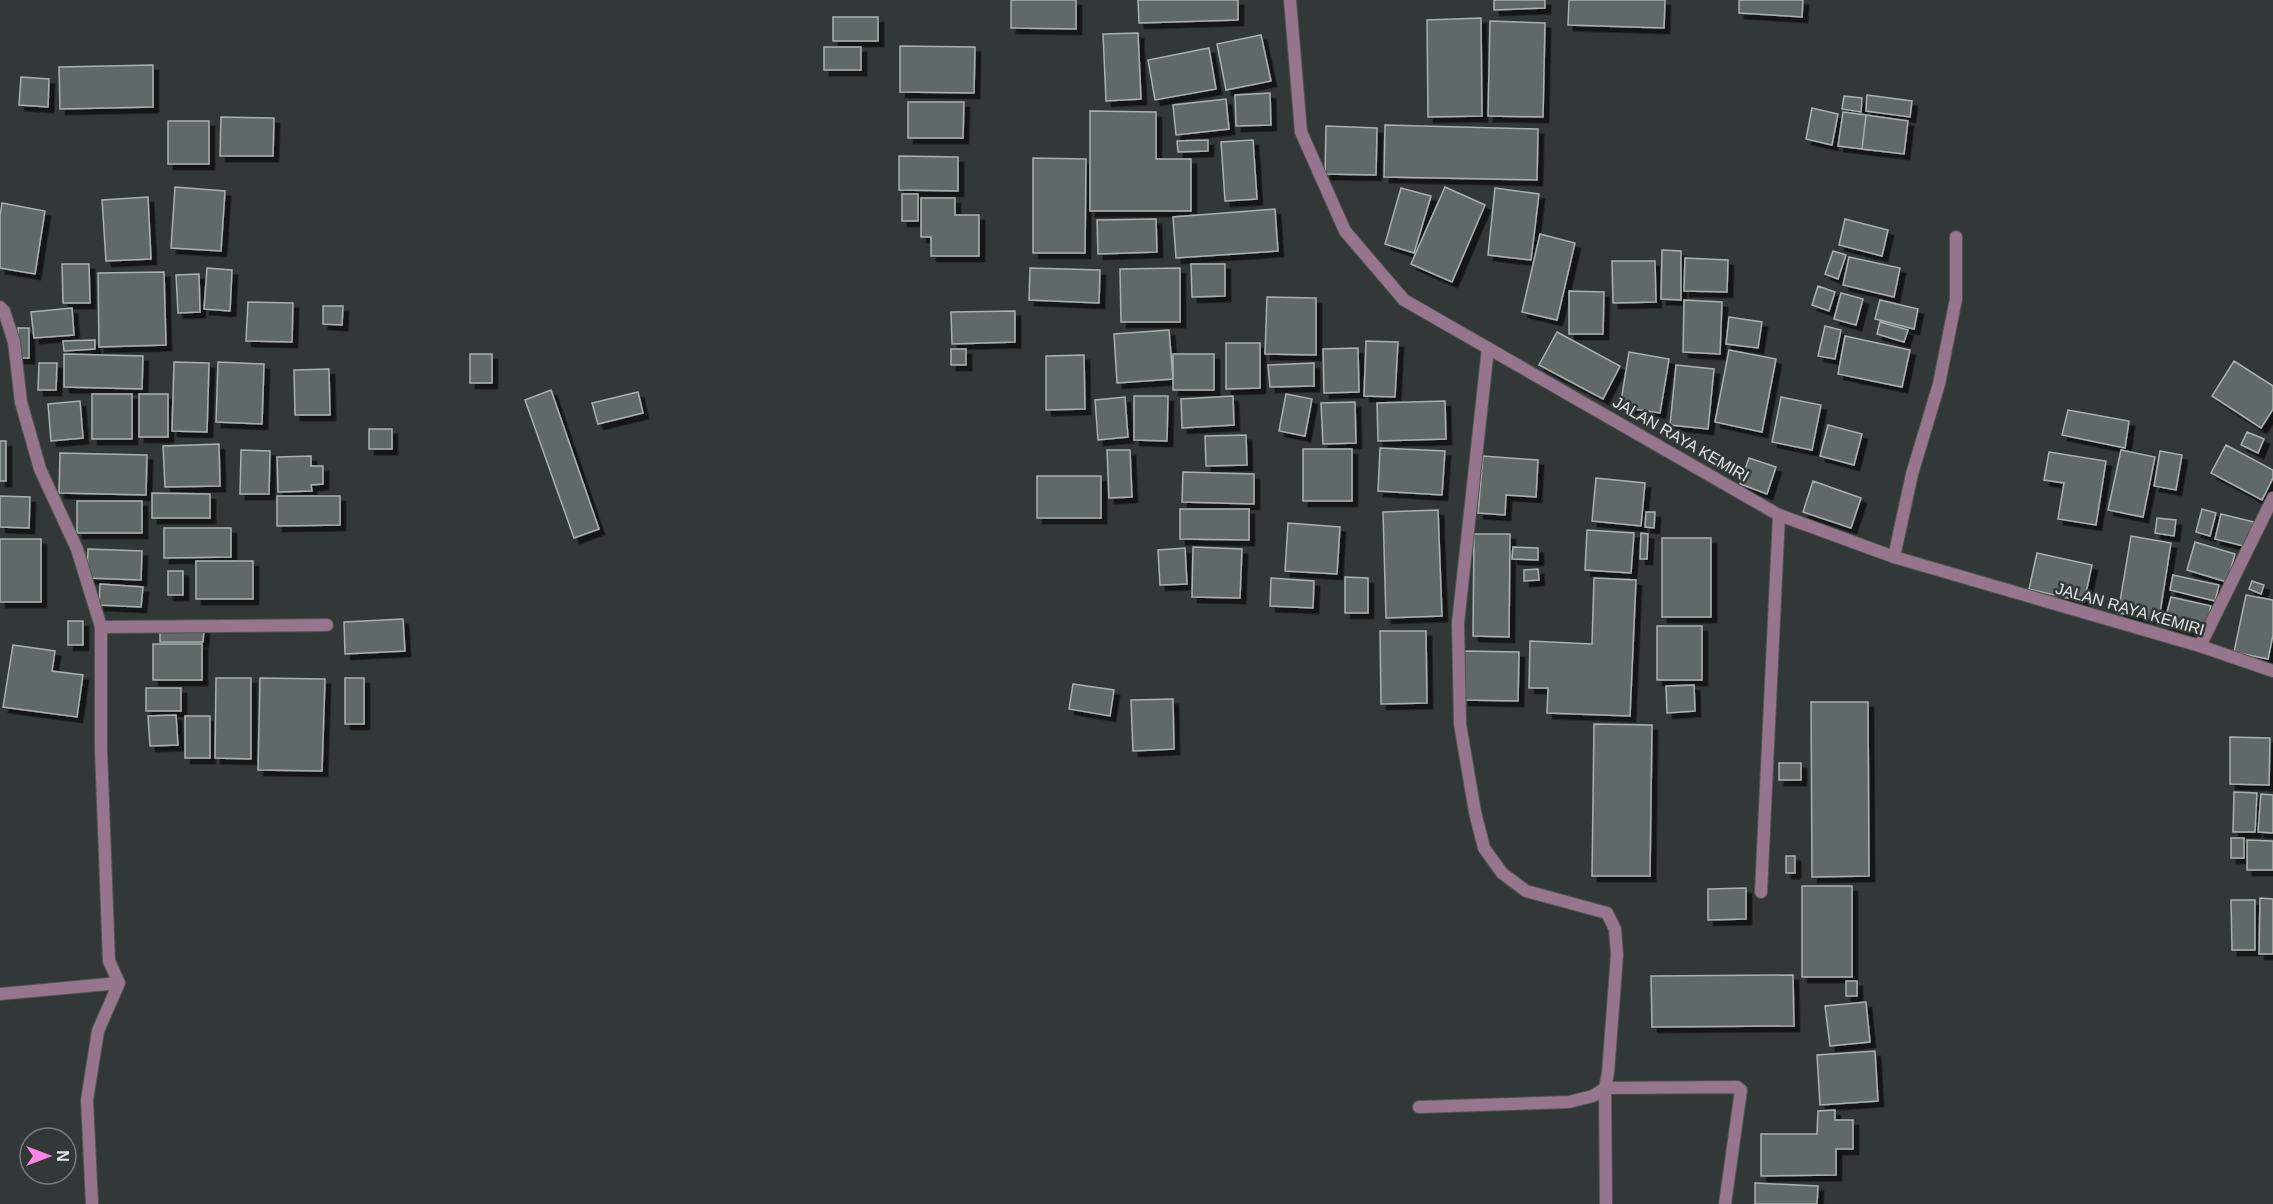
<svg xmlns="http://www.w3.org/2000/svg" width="2273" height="1204" viewBox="0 0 2273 1204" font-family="Helvetica,sans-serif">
  <defs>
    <filter id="shadow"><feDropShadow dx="5.5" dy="5.5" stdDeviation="0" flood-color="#0009"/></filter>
  </defs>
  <rect width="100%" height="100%" fill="#323837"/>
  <path fill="#616867" stroke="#a9b0af" stroke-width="1.5" filter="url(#shadow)" d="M 1011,0 L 1076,0 L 1076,29 L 1011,28 Z
    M 1138,0 L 1238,0 L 1238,20 L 1139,23 Z
    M 1494,0 L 1545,0 L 1545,8 L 1494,10 Z
    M 1569,0 L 1665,0 L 1664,28 L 1568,25 Z
    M 1739,0 L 1803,0 L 1802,17 L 1739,13 Z
    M 833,17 L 878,17 L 878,41 L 833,41 Z
    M 1481,18 L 1482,116 L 1428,117 L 1427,20 Z
    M 1490,21 L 1545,23 L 1543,117 L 1488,116 Z
    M 1138,33 L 1141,99 L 1106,101 L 1103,34 Z
    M 1261,35 L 1271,81 L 1226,90 L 1217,44 Z
    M 900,46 L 975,47 L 974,93 L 900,92 Z
    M 824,47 L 861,47 L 861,70 L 824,70 Z
    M 1209,48 L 1216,89 L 1155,100 L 1148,60 Z
    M 153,65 L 153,107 L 60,109 L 59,67 Z
    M 21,77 L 49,79 L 48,107 L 19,105 Z
    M 1270,93 L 1271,125 L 1236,126 L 1235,95 Z
    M 1867,95 L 1912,101 L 1910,117 L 1866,111 Z
    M 1844,96 L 1862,98 L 1861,112 L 1842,109 Z
    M 1226,99 L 1229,129 L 1176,135 L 1173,105 Z
    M 908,102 L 964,102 L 963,138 L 908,138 Z
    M 1812,108 L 1838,114 L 1832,145 L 1806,139 Z
    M 1090,111 L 1156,112 L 1156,159 L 1191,159 L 1191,211 L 1090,211 Z
    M 1843,112 L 1866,115 L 1862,149 L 1838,146 Z
    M 1866,115 L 1908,121 L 1904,154 L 1862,149 Z
    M 221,117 L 274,118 L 273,156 L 220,156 Z
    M 168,121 L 209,121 L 209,164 L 168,164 Z
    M 1385,125 L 1538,129 L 1537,180 L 1384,177 Z
    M 1326,126 L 1377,128 L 1376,175 L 1325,174 Z
    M 1208,140 L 1208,151 L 1178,152 L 1177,141 Z
    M 1253,140 L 1257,199 L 1225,201 L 1221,142 Z
    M 899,156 L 958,157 L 958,191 L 899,190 Z
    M 1033,158 L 1086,159 L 1085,253 L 1033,253 Z
    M 175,187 L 225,191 L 221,251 L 171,248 Z
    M 1445,187 L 1485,205 L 1452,282 L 1411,264 Z
    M 1401,188 L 1431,196 L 1414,253 L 1385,244 Z
    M 1495,188 L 1539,194 L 1531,260 L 1488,255 Z
    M 902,194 L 918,194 L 918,221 L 902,221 Z
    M 148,197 L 151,259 L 106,261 L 102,200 Z
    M 921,198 L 955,198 L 955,215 L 979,215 L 979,256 L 931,256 L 931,237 L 921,237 Z
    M 2,203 L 45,211 L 35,274 L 0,268 L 0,216 Z
    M 1275,209 L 1278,251 L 1176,258 L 1173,217 Z
    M 1156,219 L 1157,252 L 1098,254 L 1097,220 Z
    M 1845,219 L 1888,230 L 1882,256 L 1839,245 Z
    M 1540,234 L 1575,243 L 1557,320 L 1522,312 Z
    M 1662,250 L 1681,251 L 1681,300 L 1661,299 Z
    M 1833,251 L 1846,255 L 1838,279 L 1825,274 Z
    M 1849,257 L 1900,268 L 1894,297 L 1843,285 Z
    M 1685,258 L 1728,260 L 1727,292 L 1684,291 Z
    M 1612,261 L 1655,261 L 1656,302 L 1613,303 Z
    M 62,264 L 89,264 L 90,303 L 63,303 Z
    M 1191,264 L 1225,264 L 1225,296 L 1192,297 Z
    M 207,268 L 232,270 L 230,311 L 204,309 Z
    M 1030,268 L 1100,270 L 1099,303 L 1029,300 Z
    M 1180,268 L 1180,322 L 1121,322 L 1120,269 Z
    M 164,272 L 166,345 L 99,347 L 98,273 Z
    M 199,274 L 200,312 L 178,313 L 176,275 Z
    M 1818,286 L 1835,292 L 1829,311 L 1812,305 Z
    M 1569,291 L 1604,292 L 1603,334 L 1569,334 Z
    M 1841,293 L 1863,299 L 1856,325 L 1834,319 Z
    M 1267,297 L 1316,298 L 1316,355 L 1265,354 Z
    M 1684,300 L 1722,302 L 1720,354 L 1683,352 Z
    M 1880,300 L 1918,309 L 1914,329 L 1875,319 Z
    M 248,302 L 293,303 L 292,342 L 246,341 Z
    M 323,306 L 343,306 L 342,325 L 323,324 Z
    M 72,308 L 74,335 L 34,338 L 31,312 Z
    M 1015,311 L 1015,342 L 952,344 L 951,312 Z
    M 1729,317 L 1762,322 L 1758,348 L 1726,344 Z
    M 1880,322 L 1908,330 L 1904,342 L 1877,334 Z
    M 1825,326 L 1841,330 L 1835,359 L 1818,356 Z
    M 18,328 L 29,328 L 29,358 L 18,358 Z
    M 1169,330 L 1173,379 L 1117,383 L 1114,334 Z
    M 1557,332 L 1620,366 L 1603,399 L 1539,365 Z
    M 1845,336 L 1910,350 L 1902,387 L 1838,374 Z
    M 95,340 L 95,349 L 64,351 L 63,341 Z
    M 1366,341 L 1398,342 L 1395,397 L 1364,396 Z
    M 1226,343 L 1260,343 L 1260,388 L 1226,389 Z
    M 1358,348 L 1359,392 L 1324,393 L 1323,349 Z
    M 951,349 L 966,349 L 966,365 L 951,365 Z
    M 1729,350 L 1776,359 L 1762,432 L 1715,422 Z
    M 1629,352 L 1669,359 L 1660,413 L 1620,407 Z
    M 64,354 L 143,356 L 142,389 L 64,387 Z
    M 470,354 L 492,354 L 492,383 L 470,383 Z
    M 1173,354 L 1214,354 L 1214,390 L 1173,390 Z
    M 1084,355 L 1085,409 L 1046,410 L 1046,356 Z
    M 2234,361 L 2273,386 L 2273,409 L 2261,428 L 2212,396 Z
    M 174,362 L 209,363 L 207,432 L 172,431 Z
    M 218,362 L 264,364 L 262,424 L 216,422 Z
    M 39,363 L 57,363 L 56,390 L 38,390 Z
    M 1314,363 L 1314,386 L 1270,387 L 1268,365 Z
    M 1676,365 L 1714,369 L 1708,429 L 1670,425 Z
    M 329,369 L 330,415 L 295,415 L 294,370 Z
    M 551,390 L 599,529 L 574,538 L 525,400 Z
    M 638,392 L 643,413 L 598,424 L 592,403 Z
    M 92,394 L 132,394 L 132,439 L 92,439 Z
    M 139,394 L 168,394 L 168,437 L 139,437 Z
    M 1286,394 L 1312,399 L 1305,436 L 1279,431 Z
    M 1134,396 L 1168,396 L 1167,441 L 1134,440 Z
    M 1233,396 L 1234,425 L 1182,428 L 1181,399 Z
    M 1125,397 L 1128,437 L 1098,440 L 1095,400 Z
    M 1781,397 L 1821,405 L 1812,450 L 1772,442 Z
    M 80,401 L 83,438 L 51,441 L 48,404 Z
    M 1445,401 L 1446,439 L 1378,441 L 1377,403 Z
    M 1355,402 L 1356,443 L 1323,444 L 1321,403 Z
    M 2068,410 L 2129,421 L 2125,448 L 2062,435 Z
    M 1828,425 L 1862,434 L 1854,465 L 1820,456 Z
    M 369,429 L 392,429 L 392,449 L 369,449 Z
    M 2247,432 L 2264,439 L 2258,453 L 2241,445 Z
    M 1246,435 L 1247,465 L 1206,466 L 1205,436 Z
    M 0,441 L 6,441 L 6,481 L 0,481 Z
    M 219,444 L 220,486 L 165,487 L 163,446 Z
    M 2226,445 L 2273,470 L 2273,478 L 2262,500 L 2211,473 Z
    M 1380,448 L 1445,451 L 1442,495 L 1378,491 Z
    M 1303,449 L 1352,449 L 1352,501 L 1303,501 Z
    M 241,450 L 270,451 L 269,494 L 240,494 Z
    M 1107,450 L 1130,450 L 1132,497 L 1109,498 Z
    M 2121,450 L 2155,457 L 2143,517 L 2108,510 Z
    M 2160,451 L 2182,455 L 2176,490 L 2154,486 Z
    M 2049,452 L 2106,461 L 2096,525 L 2058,519 L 2064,483 L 2044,480 Z
    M 60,453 L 147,455 L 146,495 L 59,493 Z
    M 311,456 L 311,466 L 323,466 L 323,484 L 311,485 L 312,491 L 278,492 L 277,457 Z
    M 1483,456 L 1538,460 L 1536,497 L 1506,495 L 1505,515 L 1478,513 Z
    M 1749,458 L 1776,467 L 1767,494 L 1740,484 Z
    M 1183,472 L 1254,474 L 1254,504 L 1182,502 Z
    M 1037,476 L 1101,476 L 1101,518 L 1037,518 Z
    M 1596,478 L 1645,483 L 1641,526 L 1592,521 Z
    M 1813,481 L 1861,498 L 1851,528 L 1803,512 Z
    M 152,493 L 210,494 L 210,518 L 152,518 Z
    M 0,496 L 30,497 L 29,528 L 0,527 Z
    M 277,496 L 340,496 L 340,525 L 277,526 Z
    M 77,501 L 142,501 L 142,533 L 77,533 Z
    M 1180,509 L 1249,509 L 1249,540 L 1180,539 Z
    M 2202,509 L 2216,513 L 2210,536 L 2196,532 Z
    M 1438,510 L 1442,616 L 1386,618 L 1383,512 Z
    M 1646,512 L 1655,512 L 1654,528 L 1645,527 Z
    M 2221,514 L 2254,522 L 2248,547 L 2215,539 Z
    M 2157,518 L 2176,520 L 2174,536 L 2155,533 Z
    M 1288,523 L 1340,527 L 1337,574 L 1285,571 Z
    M 164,528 L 231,528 L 231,557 L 164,558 Z
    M 1587,530 L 1634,533 L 1631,573 L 1585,570 Z
    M 1641,533 L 1648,534 L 1647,559 L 1640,559 Z
    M 1474,534 L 1510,534 L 1509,637 L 1473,636 Z
    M 2131,536 L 2171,543 L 2159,619 L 2118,613 Z
    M 1662,538 L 1711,538 L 1711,617 L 1662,617 Z
    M 0,539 L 41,539 L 41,602 L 0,602 Z
    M 2195,542 L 2235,554 L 2227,582 L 2187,570 Z
    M 1193,547 L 1242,549 L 1240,598 L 1192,597 Z
    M 1513,547 L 1538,548 L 1538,560 L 1512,559 Z
    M 1185,548 L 1187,584 L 1160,585 L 1158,550 Z
    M 88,549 L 142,551 L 141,580 L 87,578 Z
    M 2037,553 L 2092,565 L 2084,602 L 2029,589 Z
    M 196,561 L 253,561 L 253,599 L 196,599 Z
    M 1538,569 L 1539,580 L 1524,581 L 1524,570 Z
    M 168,571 L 183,571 L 183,595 L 168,595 Z
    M 2173,575 L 2219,585 L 2215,601 L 2170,590 Z
    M 1345,577 L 1368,578 L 1368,613 L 1345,613 Z
    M 1271,578 L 1314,581 L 1313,608 L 1270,606 Z
    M 1594,578 L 1636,580 L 1630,716 L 1547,713 L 1548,688 L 1529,688 L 1530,641 L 1592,644 Z
    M 2252,581 L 2264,585 L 2261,594 L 2249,589 Z
    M 100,584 L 143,587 L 141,607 L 99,605 Z
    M 2246,595 L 2273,600 L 2273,635 L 2268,659 L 2234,652 Z
    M 2171,597 L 2211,606 L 2204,634 L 2164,624 Z
    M 403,619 L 405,651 L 345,654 L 344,622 Z
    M 68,621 L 83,621 L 83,645 L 68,645 Z
    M 1657,626 L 1702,626 L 1702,680 L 1657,680 Z
    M 160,628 L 204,628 L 203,642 L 160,642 Z
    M 1380,631 L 1426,631 L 1427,703 L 1381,704 Z
    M 153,644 L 202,644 L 202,680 L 153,680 Z
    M 13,645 L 55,651 L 52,671 L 83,675 L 77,717 L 3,707 Z
    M 1464,651 L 1519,652 L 1518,701 L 1463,700 Z
    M 216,678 L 251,678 L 251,759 L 215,758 Z
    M 260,678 L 325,679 L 322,771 L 258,770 Z
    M 345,678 L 364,678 L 364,724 L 345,724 Z
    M 1073,684 L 1114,690 L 1110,716 L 1069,709 Z
    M 1694,685 L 1695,711 L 1667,713 L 1666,686 Z
    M 146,688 L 181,688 L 181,711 L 146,711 Z
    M 1173,699 L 1174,749 L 1133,751 L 1131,700 Z
    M 1811,702 L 1868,702 L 1869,876 L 1812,877 Z
    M 176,715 L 178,745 L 150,746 L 148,716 Z
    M 185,716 L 210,716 L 210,758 L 185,758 Z
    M 1594,724 L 1652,725 L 1650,876 L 1592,876 Z
    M 2230,737 L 2270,738 L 2269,785 L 2230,784 Z
    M 1779,763 L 1801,763 L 1801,780 L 1779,780 Z
    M 2234,792 L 2257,793 L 2255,832 L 2233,832 Z
    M 2261,794 L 2273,795 L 2273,833 L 2258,832 Z
    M 2231,838 L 2244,838 L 2244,858 L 2231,858 Z
    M 2247,840 L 2273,841 L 2273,870 L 2247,870 Z
    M 1786,856 L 1795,856 L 1795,873 L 1786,873 Z
    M 1802,886 L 1852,886 L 1852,977 L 1802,977 Z
    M 1746,888 L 1746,919 L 1708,920 L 1708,889 Z
    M 2260,898 L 2273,899 L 2273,954 L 2259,954 Z
    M 2231,900 L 2255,900 L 2255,950 L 2232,950 Z
    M 1793,975 L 1794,1026 L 1652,1027 L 1651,976 Z
    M 1846,981 L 1857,981 L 1857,996 L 1846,996 Z
    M 1866,1002 L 1870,1042 L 1830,1046 L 1825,1006 Z
    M 1875,1051 L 1878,1101 L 1820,1105 L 1817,1055 Z
    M 1835,1110 L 1835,1120 L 1853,1120 L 1853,1149 L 1836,1149 L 1836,1175 L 1761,1176 L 1761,1134 L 1817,1134 L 1818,1111 Z
    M 1755,1183 L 1818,1186 L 1817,1204 L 1755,1204 Z"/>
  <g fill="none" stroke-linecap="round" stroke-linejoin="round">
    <defs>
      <path id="service" d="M 1761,892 L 1779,515"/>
      <path id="minor" d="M 0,307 L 4,311 L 14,342 L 21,402 L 40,469 L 77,549 L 101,627 L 101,750 L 109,961 L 119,983 L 98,1031 L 87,1100 L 92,1204
        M 1894,557 L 1912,474 L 1939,384 L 1956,299 L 1956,237
        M 101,627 L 327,625
        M 2200,646 L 2273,498
        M 0,994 L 119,983
        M 1419,1107 L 1569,1102 L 1593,1096 L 1605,1088 L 1608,1073 L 1617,955 L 1615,929 L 1607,913 L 1526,891 L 1502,873 L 1484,848 L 1475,812 L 1460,724 L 1458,623 L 1488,348
        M 1606,1204 L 1605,1088 L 1737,1087 L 1741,1090 L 1725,1204"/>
      <path id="tertiary" d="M 1290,0 L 1301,132 L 1345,231 L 1404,300 L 1779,515 L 1894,557 L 2200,646 L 2273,671"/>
    </defs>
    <use href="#service" stroke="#4e5453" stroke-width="14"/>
    <use href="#minor" stroke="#4e5453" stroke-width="14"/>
    <use href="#tertiary" stroke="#4e5453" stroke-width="14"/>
    <use href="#service" stroke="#96758d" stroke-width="12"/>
    <use href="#minor" stroke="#96758d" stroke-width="12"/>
    <use href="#tertiary" stroke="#96758d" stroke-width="12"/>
  </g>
  <g text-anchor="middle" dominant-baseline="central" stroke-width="5" stroke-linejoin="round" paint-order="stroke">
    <g font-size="16" fill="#e0e4e4" stroke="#323837">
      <text transform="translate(1681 439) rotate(30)">JALAN RAYA KEMIRI</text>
      <text transform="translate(2130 609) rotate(16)">JALAN RAYA KEMIRI</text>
    </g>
  </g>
  <g transform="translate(48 1156) rotate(90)"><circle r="28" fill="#323837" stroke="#787d7c" stroke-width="1.5"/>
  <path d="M0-4.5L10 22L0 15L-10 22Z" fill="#fc86e3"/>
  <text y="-9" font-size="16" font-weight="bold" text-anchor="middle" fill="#e0e4e4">N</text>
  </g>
</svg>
